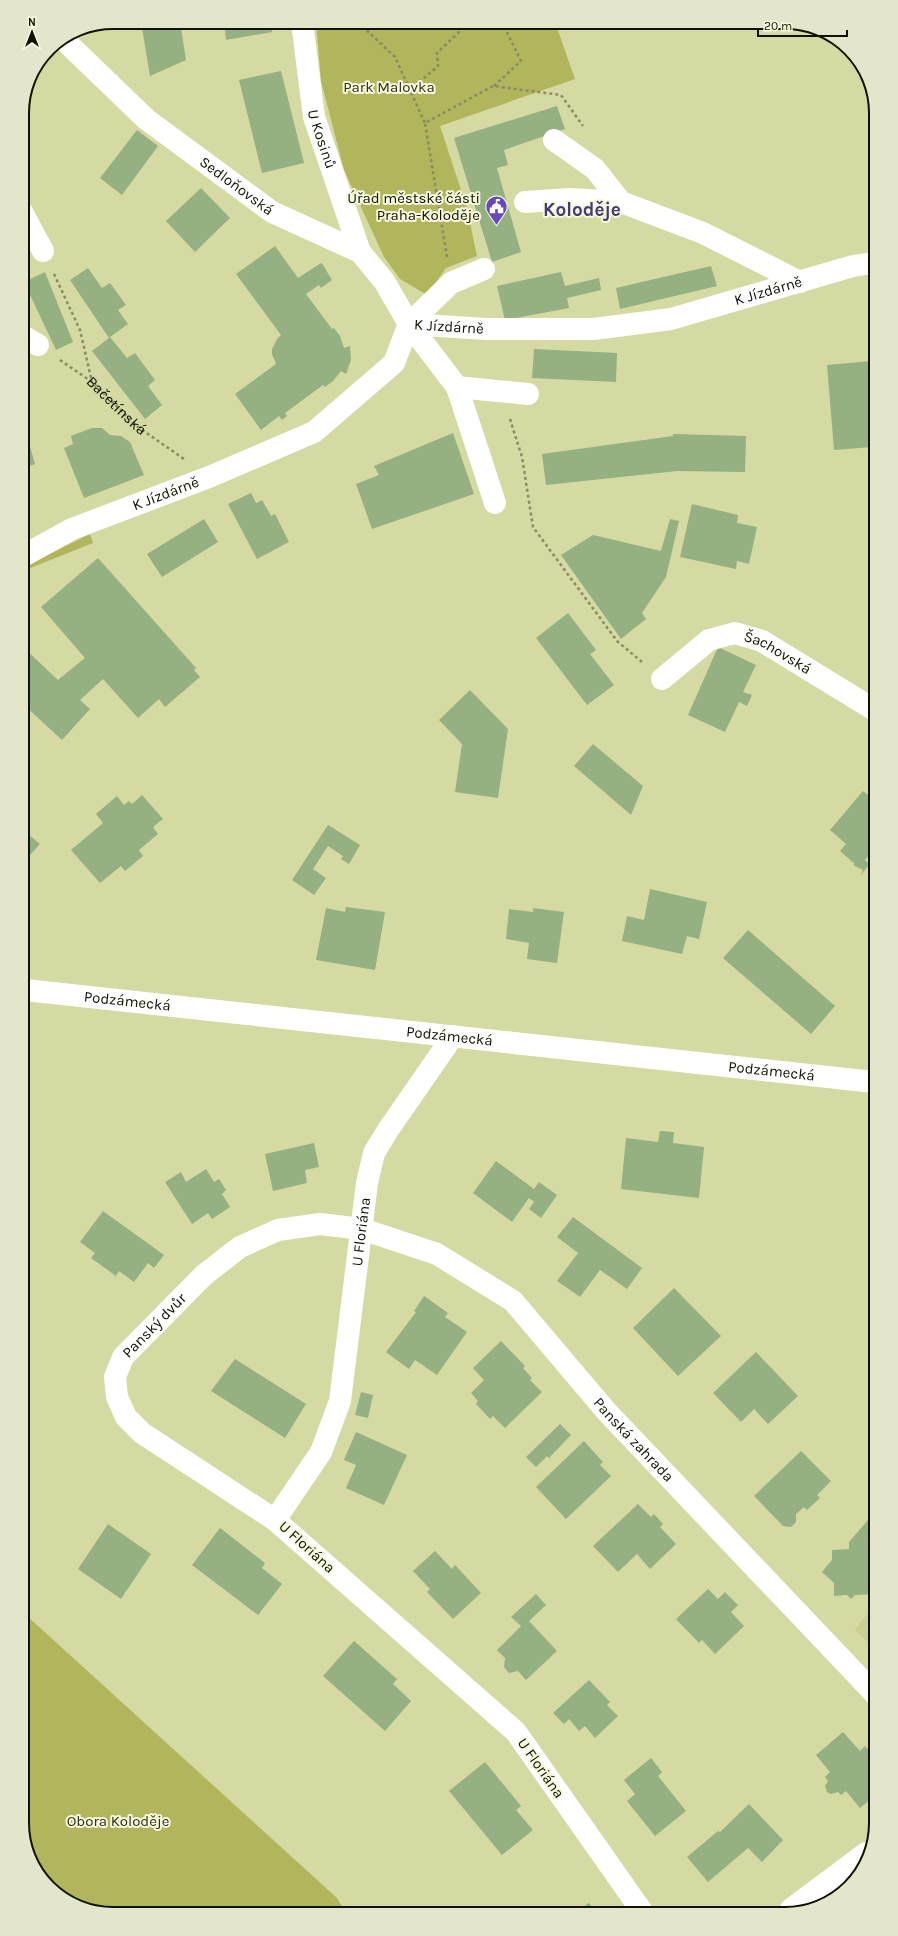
<svg xmlns="http://www.w3.org/2000/svg" width="898" height="1936" viewBox="0 0 898 1936" font-family="Karla,sans-serif">
  <rect width="100%" height="100%" fill="#d5daa3"/>
  <path fill="#cbd091" d="M 875,1604 L 876,1650 L 855,1630 Z"/>
  <path fill="#b1b65c" d="M 316,22 L 555,22 L 575,79 L 440,126 L 467,208 L 477,256 L 446,268 L 427,295 L 400,279 L 384,257 L 344,170 L 321,81 Z
    M 90,534 L 93,543 L 23,571 L 23,567 Z
    M 26,1615 L 337,1898 L 345,1912 L 107,1914 L 57,1895 L 27,1852 Z"/>
  <path fill="#95b081" d="M 141,22 L 180,22 L 186,60 L 150,76 Z
    M 224,22 L 270,22 L 272,32 L 226,40 Z
    M 281,71 L 304,163 L 262,173 L 239,80 Z
    M 557,106 L 565,129 L 504,150 L 508,165 L 497,168 L 521,252 L 492,262 L 454,138 Z
    M 137,130 L 158,146 L 122,195 L 100,178 Z
    M 201,188 L 230,218 L 195,252 L 166,221 Z
    M 275,246 L 298,278 L 321,263 L 323,265 L 332,280 L 321,288 L 319,285 L 306,294 L 332,329 L 334,328 L 340,336 L 344,348 L 350,346 L 351,360 L 346,374 L 341,371 L 333,381 L 325,387 L 323,385 L 285,413 L 287,416 L 282,420 L 279,416 L 261,430 L 235,394 L 276,364 L 272,354 L 272,349 L 277,339 L 281,335 L 236,274 Z
    M 711,266 L 717,286 L 620,309 L 616,288 Z
    M 88,268 L 102,288 L 110,283 L 126,305 L 118,310 L 128,324 L 110,337 L 127,358 L 135,353 L 155,380 L 148,386 L 162,405 L 145,419 L 92,351 L 109,338 L 70,280 Z
    M 45,272 L 73,342 L 56,350 L 24,282 Z
    M 561,272 L 565,286 L 599,278 L 601,290 L 567,298 L 569,308 L 505,320 L 497,286 Z
    M 534,349 L 617,353 L 616,382 L 532,378 Z
    M 872,361 L 872,447 L 834,450 L 827,365 Z
    M 92,428 L 102,428 L 110,435 L 121,436 L 130,442 L 144,475 L 84,498 L 64,448 L 73,444 L 71,436 Z
    M 25,429 L 35,464 L 23,468 L 23,430 Z
    M 453,433 L 474,494 L 372,529 L 356,484 L 379,475 L 374,466 Z
    M 673,434 L 746,436 L 745,472 L 677,471 L 546,485 L 542,454 L 673,436 Z
    M 251,493 L 256,503 L 262,500 L 271,516 L 275,514 L 289,542 L 257,559 L 228,504 Z
    M 692,504 L 738,515 L 737,523 L 757,527 L 749,564 L 737,561 L 736,569 L 680,557 Z
    M 204,519 L 218,542 L 162,577 L 147,554 Z
    M 670,519 L 679,521 L 666,577 L 642,613 L 646,619 L 621,639 L 561,555 L 593,535 L 661,551 Z
    M 98,558 L 196,668 L 194,670 L 200,677 L 165,707 L 159,699 L 138,718 L 103,679 L 80,700 L 90,709 L 62,740 L 24,705 L 24,648 L 58,680 L 85,658 L 41,607 Z
    M 568,613 L 596,650 L 590,654 L 614,685 L 587,705 L 536,638 Z
    M 718,647 L 756,665 L 743,692 L 752,695 L 747,706 L 739,702 L 725,732 L 688,715 Z
    M 470,690 L 508,729 L 498,798 L 455,792 L 462,744 L 439,720 Z
    M 593,744 L 643,786 L 631,815 L 574,766 Z
    M 863,791 L 873,799 L 873,850 L 865,860 L 870,864 L 860,876 L 863,870 L 853,865 L 855,864 L 840,851 L 846,844 L 830,830 Z
    M 142,795 L 163,819 L 153,827 L 158,834 L 139,850 L 143,856 L 125,871 L 121,866 L 100,883 L 71,850 L 103,823 L 96,814 L 117,796 L 124,805 L 129,801 L 132,804 Z
    M 328,825 L 360,845 L 349,864 L 341,859 L 343,856 L 328,846 L 313,869 L 326,878 L 314,895 L 292,880 Z
    M 24,831 L 40,844 L 30,855 L 24,849 Z
    M 650,889 L 707,902 L 699,939 L 687,936 L 682,954 L 622,941 L 627,916 L 644,920 Z
    M 346,907 L 385,912 L 375,970 L 316,960 L 326,908 L 345,912 Z
    M 533,908 L 564,912 L 557,963 L 527,959 L 529,943 L 506,939 L 509,909 L 533,912 Z
    M 748,930 L 835,1006 L 811,1034 L 723,958 Z
    M 660,1131 L 674,1132 L 673,1143 L 704,1147 L 699,1198 L 621,1189 L 626,1138 L 658,1142 Z
    M 314,1143 L 319,1167 L 305,1170 L 307,1183 L 273,1191 L 265,1154 Z
    M 496,1161 L 534,1189 L 539,1182 L 557,1195 L 541,1218 L 529,1209 L 534,1202 L 529,1198 L 512,1222 L 473,1193 Z
    M 206,1169 L 214,1182 L 219,1179 L 226,1190 L 222,1194 L 230,1207 L 212,1219 L 208,1213 L 192,1224 L 165,1182 L 181,1172 L 186,1182 Z
    M 103,1211 L 164,1255 L 154,1268 L 148,1263 L 134,1282 L 119,1271 L 116,1276 L 91,1258 L 95,1253 L 80,1242 Z
    M 573,1217 L 642,1268 L 627,1289 L 600,1270 L 580,1297 L 557,1281 L 578,1253 L 557,1237 Z
    M 674,1288 L 721,1336 L 678,1376 L 633,1328 Z
    M 424,1296 L 448,1313 L 445,1317 L 467,1332 L 437,1375 L 415,1360 L 409,1369 L 386,1352 L 416,1312 L 414,1311 Z
    M 501,1341 L 525,1366 L 523,1368 L 532,1378 L 530,1380 L 542,1392 L 505,1428 L 493,1416 L 490,1419 L 476,1404 L 478,1401 L 471,1393 L 484,1380 L 473,1368 Z
    M 756,1352 L 798,1396 L 768,1424 L 754,1409 L 741,1422 L 713,1393 Z
    M 235,1359 L 306,1404 L 285,1438 L 211,1391 Z
    M 361,1392 L 373,1395 L 368,1418 L 355,1415 Z
    M 560,1424 L 571,1435 L 549,1458 L 547,1456 L 536,1467 L 526,1457 Z
    M 356,1432 L 407,1455 L 384,1505 L 346,1488 L 356,1465 L 344,1460 Z
    M 584,1441 L 603,1462 L 600,1465 L 611,1476 L 566,1519 L 536,1487 Z
    M 801,1451 L 831,1481 L 817,1495 L 820,1498 L 807,1510 L 804,1507 L 796,1514 L 796,1522 L 791,1527 L 783,1526 L 754,1496 Z
    M 638,1504 L 651,1517 L 654,1514 L 663,1524 L 660,1527 L 676,1544 L 650,1569 L 637,1554 L 618,1572 L 593,1546 Z
    M 875,1512 L 875,1594 L 855,1595 L 851,1599 L 847,1595 L 834,1596 L 834,1583 L 822,1572 L 832,1560 L 832,1550 L 849,1549 L 849,1542 Z
    M 108,1524 L 151,1554 L 121,1599 L 78,1569 Z
    M 220,1528 L 265,1563 L 262,1568 L 282,1584 L 258,1615 L 192,1565 Z
    M 435,1551 L 452,1569 L 455,1565 L 481,1593 L 453,1619 L 427,1592 L 430,1589 L 413,1571 Z
    M 708,1589 L 718,1599 L 725,1592 L 738,1605 L 731,1612 L 744,1626 L 715,1654 L 702,1640 L 699,1643 L 676,1619 Z
    M 536,1594 L 546,1605 L 529,1621 L 557,1651 L 526,1680 L 518,1671 L 509,1673 L 504,1667 L 505,1658 L 497,1650 L 521,1626 L 511,1617 Z
    M 354,1641 L 397,1679 L 393,1684 L 411,1701 L 385,1731 L 323,1676 Z
    M 589,1680 L 610,1702 L 607,1705 L 618,1716 L 595,1738 L 585,1726 L 579,1731 L 569,1719 L 564,1724 L 553,1713 Z
    M 843,1732 L 860,1751 L 865,1746 L 867,1749 L 872,1744 L 876,1746 L 876,1763 L 872,1766 L 876,1770 L 876,1795 L 860,1808 L 846,1791 L 841,1795 L 838,1792 L 831,1794 L 827,1792 L 825,1786 L 828,1781 L 825,1777 L 830,1772 L 816,1755 Z
    M 651,1758 L 662,1772 L 658,1776 L 686,1811 L 655,1836 L 627,1801 L 635,1794 L 624,1780 Z
    M 485,1762 L 521,1806 L 516,1810 L 533,1830 L 502,1855 L 449,1791 Z
    M 749,1804 L 783,1840 L 762,1862 L 748,1848 L 708,1882 L 687,1857 L 718,1831 L 720,1832 Z
    M 589,1903 L 595,1911 L 578,1911 Z"/>
  <g fill="none" stroke-linecap="round" stroke-linejoin="round">
    <g stroke="#888b63" stroke-width="2.5" stroke-dasharray="3 3" stroke-linecap="butt">
      <path d="M 358,22 L 395,57 L 425,123"/>
      <path d="M 494,86 L 521,61 L 502,22"/>
      <path d="M 410,90 L 438,66 L 437,53 L 462,29 L 464,22"/>
      <path d="M 447,257 L 425,123 L 493,86 L 561,95 L 583,126"/>
      <path d="M 54,274 L 80,330 L 92,382"/>
      <path id="s1" d="M 60,360 L 92,382 L 138,427 L 184,459"/>
      <path d="M 510,419 L 522,457 L 533,527 L 617,641 L 642,662"/>
    </g>
    <g stroke="#fff" stroke-width="22">
      <path id="s2" d="M 302,22 L 314,117 L 360,252"/>
      <path id="s3" d="M 63,39 L 146,119 L 272,212 L 360,252 L 384,281 L 409,324 L 457,387 L 528,394"/>
      <path d="M 554,140 L 595,169 L 621,202"/>
      <path d="M 525,202 L 570,199 L 621,202 L 703,233 L 800,282"/>
      <path d="M 22,212 L 43,251"/>
      <path id="s4" d="M 409,324 L 486,329 L 594,329 L 671,319 L 853,266 L 872,263"/>
      <path d="M 23,336 L 38,345"/>
      <path d="M 457,387 L 495,503"/>
      <path id="s5" d="M 23,556 L 72,529 L 209,477 L 314,432 L 394,363 L 409,324 L 451,283 L 484,269"/>
      <path id="s6" d="M 662,679 L 709,640 L 735,633 L 762,641 L 873,709"/>
      <path id="s7" d="M 25,990 L 874,1082"/>
      <path id="s8" d="M 275,1520 L 321,1452 L 340,1401 L 367,1183 L 374,1153 L 388,1130 L 453,1036"/>
      <path d="M 791,1909 L 866,1853"/>
      <path id="s9" d="M 641,1910 L 516,1732 L 275,1520 L 142,1433 L 126,1417 L 117,1397 L 115,1377 L 123,1357 L 204,1275 L 240,1247 L 278,1230 L 320,1224 L 362,1229 L 437,1254 L 513,1301 L 607,1412 L 876,1695"/>
    </g>
  </g>
  <defs>
    <symbol id="civic-pin" viewBox="-11 -11 22 30"><path d="M0 17L-7.5 6A9.5 9.5 0 1 1 7.5 6Z" fill="#6947bf" stroke="#f6f9dd"/><path d="M-.6-6.5H3V-4.5H.6V-3L4-1V1h2V6H-6V1h2V-1L-.6-3ZM-1.2 2.5V6h2.4V2.5Z" fill="#fff"/></symbol>
  </defs>
  <g fill-rule="evenodd">
    <use href="#civic-pin" x="484" y="194" width="25" height="34"/>
  </g>
  <g text-anchor="middle" dominant-baseline="central" stroke-width="4" stroke-linejoin="round" paint-order="stroke">
    <g font-size="15" fill="#2c2d17" stroke="#f6f9dd">
      <text x="389" y="87">Park Malovka</text>
      <text x="118" y="1821">Obora Koloděje</text>
    </g>
    <g font-size="15" fill="#101100" stroke="#f6f9dd">
      <text stroke="none"><textPath href="#s2" startOffset="119">U Kosinů</textPath></text>
      <text stroke="none"><textPath href="#s3" startOffset="228">Sedloňovská</textPath></text>
      <text stroke="none"><textPath href="#s4" startOffset="364">K Jízdárně</textPath></text>
      <text stroke="none"><textPath href="#s4" startOffset="40">K Jízdárně</textPath></text>
      <text stroke="none"><textPath href="#s1" startOffset="73">Bačetínská</textPath></text>
      <text stroke="none"><textPath href="#s5" startOffset="156">K Jízdárně</textPath></text>
      <text stroke="none"><textPath href="#s6" startOffset="135">Šachovská</textPath></text>
      <text stroke="none"><textPath href="#s7" startOffset="103">Podzámecká</textPath></text>
      <text stroke="none"><textPath href="#s7" startOffset="427">Podzámecká</textPath></text>
      <text stroke="none"><textPath href="#s7" startOffset="751">Podzámecká</textPath></text>
      <text stroke="none"><textPath href="#s8" startOffset="307">U Floriána</textPath></text>
      <text stroke="none"><textPath href="#s9" startOffset="828">Panský dvůr</textPath></text>
      <text stroke="none"><textPath href="#s9" startOffset="1423">Panská zahrada</textPath></text>
      <text transform="translate(307 1547) rotate(42)">U Floriána</text>
      <text transform="translate(541 1768) rotate(55)">U Floriána</text>
    </g>
    <g font-size="15" fill="#101100" stroke="#f6f9dd" text-anchor="end">
      <text x="480" y="198">Úřad městské části<tspan x="480" dy="17">Praha-Koloděje</tspan></text>
    </g>
    <g font-size="19" font-weight="bold" fill="#473976" stroke="#f6f9dd">
      <text x="582" y="210">Koloděje</text>
    </g>
  </g>
  <path d="M0 0H898V1936H0ZM113 29H785A84 84 0 0 1 869 113V1823A84 84 0 0 1 785 1907H113A84 84 0 0 1 29 1823V113A84 84 0 0 1 113 29Z" fill="#e4e6cb" fill-rule="evenodd"/>
  <path fill="none" stroke="#101100" stroke-width="2" d="M113 29H785A84 84 0 0 1 869 113V1823A84 84 0 0 1 785 1907H113A84 84 0 0 1 29 1823V113A84 84 0 0 1 113 29Z"/>
  <g transform="translate(32 32)" stroke="#f6f9dd" stroke-width="3" paint-order="stroke">
  <path d="M0-3L7 15L0 10L-7 15Z" fill="#101100"/>
  <text y="-6" font-size="11" font-weight="bold" text-anchor="middle" fill="#101100">N</text>
  </g>
  <path d="M758 30v6h89v-6" fill="none" stroke="#101100" stroke-width="2"/>
  <text x="764" y="30" font-size="12" fill="#101100" stroke="#f6f9dd" stroke-width="3" paint-order="stroke">20 m</text>
</svg>
